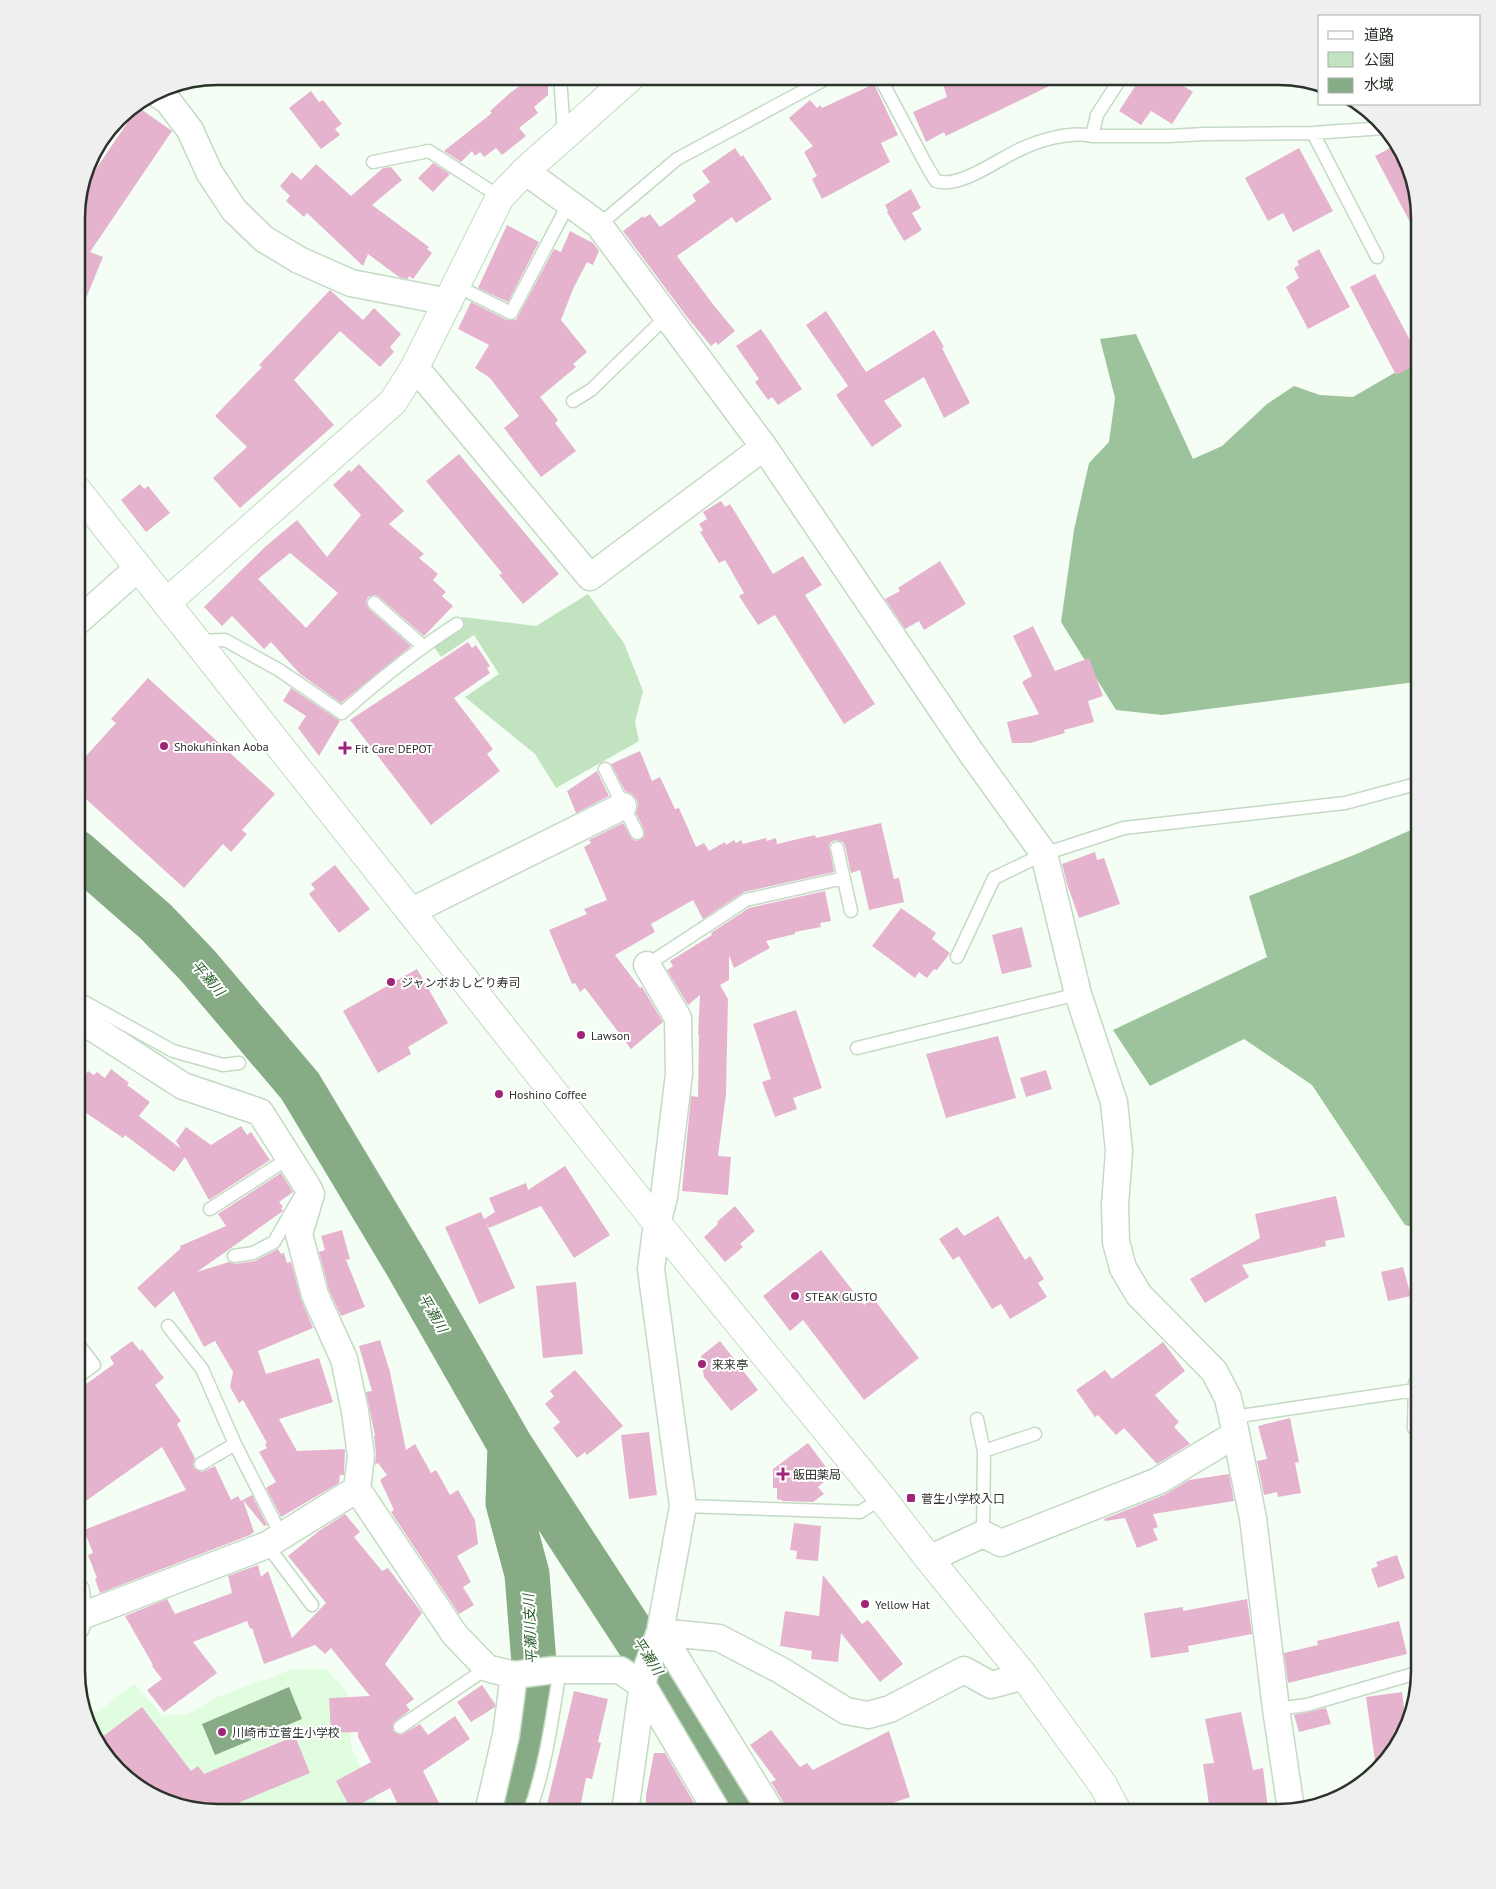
<svg xmlns="http://www.w3.org/2000/svg" width="1496" height="1889" viewBox="0 0 1496 1889" font-family="'PT Sans','Noto Sans JP',sans-serif">
  <rect width="100%" height="100%" fill="#f5fef4"/>
  <path fill="#e1fde0" d="M 293,1669 L 326,1669 L 347,1691 L 351,1746 L 381,1813 L 217,1813 L 147,1794 L 100,1750 L 90,1718 L 134,1684 L 163,1716 L 188,1714 L 215,1698 Z"/>
  <path fill="#c1e3c0" d="M 588,594 L 624,643 L 643,691 L 635,722 L 639,741 L 556,788 L 535,754 L 465,697 L 499,674 L 474,635 L 441,657 L 434,647 C 446,639 460,632 462,617 L 536,626 Z"/>
  <path fill="#9dc39c" d="M 1136,334 L 1193,459 L 1222,446 L 1267,404 L 1294,386 L 1320,395 L 1353,397 L 1420,358 L 1420,679 L 1415,682 L 1162,715 L 1116,710 L 1061,622 L 1074,530 L 1089,463 L 1109,442 L 1115,398 L 1100,339 Z
    M 1420,826 L 1420,1229 L 1405,1225 L 1312,1085 L 1244,1039 L 1150,1086 L 1113,1030 L 1267,957 L 1249,896 L 1354,855 Z"/>
  <path fill="#86ab85" d="M 289,1687 L 302,1719 L 215,1755 L 202,1724 Z"/>
  <g fill="none" stroke-linecap="round" stroke-linejoin="round">
    <path stroke="#86ab85" stroke-width="45" d="M 76,852 L 156,922 L 198,966 L 300,1086 L 406,1263 L 510,1445 L 672,1694 L 740,1813
      M 507,1813 L 512,1801 L 530,1719 L 533,1694 L 534,1663 L 527,1574 L 508,1503 L 510,1445"/>
  </g>
  <path fill="#e6b3cf" fill-rule="evenodd" d="M 533,76 L 548,76 L 548,95 L 534,107 L 538,113 L 519,128 L 526,136 L 502,155 L 496,148 L 484,157 L 480,152 L 475,156 L 472,151 L 461,162 L 444,151 L 492,113 L 490,111 L 510,93 Z
    M 975,76 L 1070,76 L 946,136 L 944,132 L 926,142 L 913,112 L 947,97 L 943,84 Z
    M 1142,76 L 1169,77 L 1193,92 L 1172,124 L 1151,111 L 1141,125 L 1119,111 Z
    M 874,84 L 898,135 L 881,143 L 890,162 L 822,199 L 812,179 L 817,176 L 804,152 L 813,146 L 789,118 L 810,100 L 817,108 L 820,105 L 822,108 Z
    M 311,91 L 319,102 L 323,100 L 342,124 L 335,129 L 340,135 L 321,149 L 289,108 Z
    M 138,107 L 172,131 L 90,252 L 103,257 L 77,320 L 77,208 L 81,191 Z
    M 1398,144 L 1420,218 L 1420,220 L 1411,224 L 1375,156 Z
    M 735,148 L 741,157 L 743,155 L 772,199 L 736,223 L 732,217 L 677,256 L 712,303 L 735,331 L 718,345 L 716,342 L 711,346 L 687,317 L 623,231 L 643,216 L 644,218 L 650,214 L 660,227 L 696,201 L 692,195 L 710,182 L 702,171 Z
    M 1299,148 L 1333,211 L 1293,232 L 1283,213 L 1268,221 L 1245,178 Z
    M 433,163 L 450,174 L 433,192 L 418,178 Z
    M 316,164 L 351,196 L 383,168 L 391,167 L 402,180 L 372,205 L 429,247 L 427,249 L 432,253 L 413,279 L 409,276 L 408,279 L 399,277 L 368,254 L 363,266 L 307,213 L 304,217 L 286,201 L 290,196 L 280,186 L 292,172 L 301,180 Z
    M 911,189 L 921,208 L 912,213 L 922,230 L 904,241 L 887,212 L 888,211 L 885,205 Z
    M 507,225 L 539,242 L 508,302 L 478,288 Z
    M 570,231 L 593,243 L 599,251 L 593,265 L 587,262 L 573,289 L 561,320 L 587,352 L 573,364 L 576,367 L 540,397 L 558,420 L 555,423 L 576,451 L 541,477 L 504,428 L 519,416 L 490,378 L 475,368 L 489,345 L 458,329 L 471,302 L 507,320 L 516,320 L 554,249 L 561,252 Z
    M 1319,249 L 1350,307 L 1308,329 L 1286,287 L 1299,278 L 1294,268 L 1299,265 L 1297,261 Z
    M 1375,274 L 1420,359 L 1420,363 L 1396,375 L 1350,287 Z
    M 330,290 L 363,320 L 374,308 L 401,334 L 390,347 L 394,352 L 380,367 L 340,331 L 294,380 L 334,425 L 240,508 L 213,478 L 247,447 L 215,416 L 262,367 L 259,365 Z
    M 826,311 L 866,372 L 934,330 L 944,347 L 942,348 L 970,403 L 944,418 L 924,377 L 884,401 L 902,426 L 872,447 L 836,395 L 848,386 L 806,325 Z
    M 761,329 L 802,389 L 778,405 L 772,397 L 768,400 L 755,382 L 759,379 L 736,346 Z
    M 459,454 L 559,574 L 523,604 L 499,575 L 502,573 L 426,481 Z
    M 359,464 L 404,511 L 389,524 L 424,554 L 419,558 L 438,574 L 433,580 L 446,592 L 442,596 L 453,606 L 424,636 L 379,597 L 375,595 L 368,597 L 366,602 L 369,609 L 411,646 L 341,703 L 300,674 L 271,642 L 264,649 L 232,616 L 222,626 L 204,607 L 265,547 L 297,520 L 327,557 L 361,515 L 333,485 L 349,470 L 351,472 ZM 290,553 L 338,593 L 306,628 L 258,579 Z
    M 140,484 L 144,489 L 148,486 L 170,513 L 146,532 L 121,500 Z
    M 721,501 L 725,507 L 730,504 L 773,574 L 803,556 L 822,585 L 805,595 L 875,704 L 844,724 L 775,615 L 758,625 L 739,596 L 744,593 L 725,560 L 719,563 L 700,532 L 703,530 L 699,524 L 707,519 L 703,512 Z
    M 940,561 L 966,604 L 924,630 L 919,621 L 905,629 L 885,599 L 900,591 L 898,588 Z
    M 1033,626 L 1055,671 L 1089,658 L 1103,696 L 1088,701 L 1094,722 L 1064,730 L 1065,733 L 1030,743 L 1012,743 L 1007,722 L 1039,714 L 1022,682 L 1032,676 L 1013,636 Z
    M 468,642 L 472,648 L 476,645 L 490,666 L 487,668 L 490,673 L 454,698 L 493,749 L 487,754 L 500,771 L 431,825 L 350,720 Z
    M 148,678 L 275,794 L 242,830 L 247,834 L 231,852 L 223,844 L 184,888 L 76,790 L 76,767 L 116,723 L 111,719 Z
    M 291,688 L 340,721 L 319,756 L 298,728 L 306,716 L 283,701 Z
    M 640,751 L 652,781 L 660,777 L 675,809 L 679,808 L 696,847 L 704,843 L 709,851 L 725,842 L 726,845 L 734,840 L 736,843 L 741,840 L 743,844 L 766,838 L 767,841 L 776,838 L 777,844 L 815,835 L 816,838 L 881,823 L 894,879 L 899,878 L 904,902 L 869,910 L 860,870 L 851,873 L 845,846 L 843,842 L 836,840 L 831,842 L 829,846 L 834,872 L 744,892 L 703,919 L 693,900 L 651,924 L 655,932 L 615,955 L 640,988 L 642,987 L 663,1022 L 631,1049 L 585,988 L 580,992 L 575,983 L 572,984 L 549,930 L 587,914 L 584,909 L 607,900 L 584,847 L 591,843 L 589,840 L 623,823 L 632,839 L 637,841 L 644,837 L 644,830 L 636,813 L 638,806 L 637,800 L 632,794 L 625,791 L 611,764 Z
    M 597,771 L 609,796 L 576,813 L 567,791 Z
    M 1095,852 L 1097,860 L 1104,858 L 1120,904 L 1079,918 L 1067,884 L 1062,864 Z
    M 335,865 L 370,909 L 339,933 L 309,894 L 315,889 L 311,884 Z
    M 825,891 L 831,921 L 820,923 L 821,927 L 795,932 L 795,934 L 766,941 L 770,948 L 734,968 L 729,955 L 729,980 L 720,985 L 728,999 L 726,1094 L 718,1156 L 731,1157 L 728,1195 L 682,1191 L 691,1096 L 698,1097 L 699,1035 L 698,1035 L 700,995 L 688,1005 L 667,970 L 673,966 L 670,961 L 712,935 L 711,933 L 749,908 Z
    M 901,908 L 936,933 L 932,939 L 950,953 L 937,970 L 934,969 L 927,978 L 919,972 L 915,978 L 872,946 Z
    M 1022,927 L 1032,967 L 1002,974 L 992,935 Z
    M 417,969 L 448,1023 L 408,1047 L 411,1054 L 378,1073 L 343,1011 Z
    M 796,1010 L 822,1088 L 793,1098 L 797,1109 L 775,1117 L 762,1082 L 771,1079 L 753,1024 Z
    M 998,1036 L 1016,1098 L 946,1118 L 926,1054 Z
    M 111,1069 L 129,1083 L 127,1085 L 150,1102 L 139,1116 L 181,1149 L 176,1141 L 186,1127 L 211,1145 L 241,1126 L 247,1135 L 251,1132 L 270,1160 L 209,1200 L 185,1157 L 174,1172 L 125,1135 L 123,1138 L 76,1106 L 76,1087 L 88,1071 L 94,1075 L 97,1072 L 105,1078 Z
    M 1046,1070 L 1052,1089 L 1026,1097 L 1020,1078 Z
    M 565,1166 L 610,1235 L 574,1258 L 541,1206 L 489,1228 L 486,1223 L 515,1288 L 479,1304 L 445,1227 L 481,1212 L 484,1219 L 495,1212 L 489,1198 L 526,1183 L 528,1190 Z
    M 281,1173 L 293,1192 L 279,1202 L 283,1207 L 281,1208 L 283,1211 L 197,1272 L 229,1262 L 235,1264 L 255,1261 L 278,1249 L 281,1254 L 284,1253 L 287,1263 L 291,1262 L 301,1299 L 313,1328 L 258,1351 L 266,1374 L 319,1358 L 333,1402 L 279,1419 L 297,1451 L 345,1449 L 344,1475 L 340,1475 L 339,1483 L 281,1517 L 266,1488 L 276,1482 L 259,1452 L 267,1448 L 265,1444 L 267,1443 L 243,1400 L 239,1403 L 230,1387 L 233,1372 L 215,1341 L 204,1347 L 174,1291 L 155,1308 L 137,1288 L 181,1248 L 180,1246 L 226,1226 L 218,1214 Z
    M 1336,1196 L 1345,1237 L 1325,1241 L 1326,1246 L 1242,1265 L 1249,1277 L 1205,1303 L 1190,1279 L 1260,1238 L 1255,1214 Z
    M 735,1206 L 755,1231 L 740,1244 L 743,1247 L 725,1262 L 704,1237 L 718,1224 L 717,1222 Z
    M 998,1216 L 1025,1260 L 1030,1256 L 1044,1279 L 1038,1283 L 1047,1297 L 1010,1319 L 1001,1304 L 992,1309 L 959,1256 L 953,1260 L 939,1239 L 957,1227 L 964,1236 Z
    M 342,1230 L 350,1259 L 346,1260 L 365,1307 L 341,1316 L 329,1290 L 319,1252 L 325,1250 L 321,1236 Z
    M 821,1250 L 864,1305 L 873,1298 L 919,1358 L 864,1400 L 803,1320 L 790,1331 L 763,1296 Z
    M 1403,1267 L 1411,1296 L 1388,1301 L 1381,1272 Z
    M 576,1282 L 583,1354 L 543,1358 L 536,1286 Z
    M 380,1340 L 390,1372 L 406,1450 L 415,1444 L 431,1473 L 436,1470 L 450,1495 L 458,1490 L 475,1520 L 478,1544 L 457,1556 L 471,1582 L 463,1587 L 474,1605 L 459,1614 L 391,1512 L 394,1510 L 380,1480 L 387,1475 L 378,1463 L 375,1465 L 376,1454 L 374,1436 L 375,1436 L 366,1392 L 372,1391 L 359,1346 Z
    M 132,1341 L 140,1351 L 142,1349 L 164,1378 L 155,1385 L 181,1421 L 177,1424 L 195,1458 L 193,1464 L 194,1468 L 202,1472 L 215,1466 L 231,1500 L 238,1496 L 241,1501 L 252,1495 L 267,1525 L 264,1526 L 243,1500 L 254,1532 L 250,1535 L 100,1593 L 95,1579 L 97,1578 L 88,1555 L 93,1553 L 84,1530 L 186,1490 L 162,1447 L 76,1508 L 76,1404 L 85,1397 L 79,1389 L 114,1364 L 110,1357 Z
    M 720,1341 L 758,1390 L 731,1411 L 704,1377 L 701,1356 Z
    M 1163,1342 L 1185,1371 L 1155,1395 L 1179,1422 L 1174,1427 L 1190,1444 L 1157,1464 L 1124,1428 L 1116,1435 L 1098,1415 L 1095,1417 L 1076,1390 L 1105,1370 L 1112,1379 Z
    M 575,1370 L 623,1426 L 587,1455 L 585,1452 L 577,1458 L 553,1428 L 560,1422 L 545,1404 L 554,1396 L 550,1391 Z
    M 1290,1418 L 1299,1462 L 1295,1463 L 1301,1493 L 1278,1497 L 1277,1492 L 1264,1495 L 1257,1461 L 1267,1459 L 1258,1426 Z
    M 649,1432 L 657,1495 L 629,1499 L 621,1435 Z
    M 808,1443 L 832,1475 L 818,1487 L 824,1494 L 813,1502 L 782,1501 L 782,1500 L 777,1499 L 777,1488 L 773,1488 L 773,1469 Z
    M 1229,1474 L 1234,1501 L 1153,1514 L 1158,1527 L 1153,1529 L 1158,1540 L 1137,1548 L 1125,1518 L 1105,1521 L 1104,1519 L 1164,1495 L 1189,1480 Z
    M 345,1514 L 360,1532 L 354,1537 L 382,1571 L 388,1568 L 422,1613 L 385,1664 L 414,1699 L 406,1705 L 410,1710 L 393,1723 L 393,1731 L 401,1735 L 420,1724 L 428,1735 L 455,1716 L 470,1739 L 423,1771 L 444,1813 L 402,1813 L 390,1788 L 351,1809 L 336,1781 L 371,1762 L 358,1737 L 358,1732 L 331,1733 L 329,1698 L 370,1696 L 331,1648 L 325,1654 L 315,1645 L 264,1664 L 252,1628 L 250,1629 L 247,1621 L 193,1642 L 217,1673 L 164,1712 L 147,1690 L 162,1679 L 152,1666 L 153,1665 L 125,1616 L 167,1599 L 175,1614 L 232,1593 L 228,1576 L 258,1565 L 261,1577 L 268,1571 L 292,1638 L 326,1603 L 288,1556 L 319,1531 Z
    M 794,1523 L 821,1526 L 818,1561 L 796,1559 L 797,1551 L 790,1550 Z
    M 1397,1555 L 1405,1578 L 1378,1588 L 1371,1569 L 1378,1566 L 1376,1562 Z
    M 823,1575 L 862,1624 L 868,1620 L 903,1664 L 880,1682 L 841,1633 L 838,1662 L 811,1659 L 812,1651 L 780,1646 L 785,1611 L 819,1616 Z
    M 1247,1599 L 1252,1634 L 1188,1646 L 1189,1652 L 1151,1658 L 1144,1613 L 1183,1607 L 1183,1611 Z
    M 1399,1621 L 1407,1654 L 1288,1683 L 1284,1653 L 1318,1645 L 1317,1641 Z
    M 482,1685 L 495,1704 L 495,1707 L 471,1722 L 457,1702 Z
    M 574,1691 L 608,1699 L 598,1742 L 601,1743 L 592,1779 L 586,1778 L 579,1813 L 545,1813 Z
    M 1402,1692 L 1406,1723 L 1401,1742 L 1376,1768 L 1366,1697 Z
    M 142,1707 L 191,1771 L 198,1766 L 204,1774 L 295,1736 L 310,1773 L 216,1812 L 147,1794 L 100,1750 L 97,1741 Z
    M 1326,1708 L 1331,1724 L 1299,1732 L 1294,1715 Z
    M 1241,1712 L 1253,1770 L 1263,1768 L 1268,1808 L 1230,1813 L 1228,1813 L 1227,1809 L 1210,1811 L 1203,1764 L 1214,1763 L 1205,1719 Z
    M 771,1730 L 800,1767 L 807,1763 L 813,1770 L 889,1731 L 910,1797 L 864,1813 L 787,1813 L 785,1805 L 771,1782 L 776,1780 L 750,1745 Z
    M 654,1753 L 665,1753 L 700,1813 L 646,1813 L 646,1795 Z"/>
  <g fill="none" stroke-linecap="round" stroke-linejoin="round">
    <defs>
      <path id="service" d="M 560,76 L 564,134
        M 879,76 L 928,168 L 936,181 C 960,189 998,159 1021,149 C 1040,140 1071,131 1092,136 L 1169,136 L 1205,134 L 1313,133 L 1384,128
        M 1313,133 L 1377,257
        M 1092,136 L 1097,115 L 1122,76
        M 373,162 L 429,151 L 500,197
        M 599,225 L 677,159 L 831,76
        M 457,286 L 511,313 L 569,203
        M 573,401 L 591,390 L 667,316
        M 374,603 L 423,646
        M 196,641 L 225,640 L 279,670 L 342,713 C 379,680 416,650 457,624
        M 605,769 L 637,833
        M 837,848 L 851,911
        M 957,957 L 994,878 L 1044,854 L 1124,828 L 1345,803 L 1420,783
        M 647,965 L 746,900 L 844,878
        M 76,1004 L 79,999 L 173,1051 L 223,1065 L 239,1063
        M 857,1048 L 1078,994
        M 210,1209 L 289,1158
        M 234,1256 L 253,1253 L 274,1242 L 300,1197
        M 168,1326 L 202,1369 L 235,1444 L 282,1537
        M 76,1378 L 94,1365 L 76,1341
        M 1233,1417 L 1415,1390
        M 977,1419 L 984,1451 L 983,1534
        M 1414,1428 L 1415,1383 L 1420,1378
        M 984,1451 L 1035,1434
        M 201,1464 L 235,1444
        M 683,1506 L 860,1512 L 882,1498
        M 267,1545 L 312,1605
        M 1276,1709 L 1307,1705 L 1420,1672
        M 400,1727 L 487,1668
        M 529,1813 C 546,1767 552,1718 560,1670"/>
      <path id="minor" d="M 155,92 L 168,101 L 190,130 L 209,172 L 234,210 L 264,239 L 299,260 L 351,283 L 449,302
        M 525,171 L 599,225 L 764,447 L 970,751 L 1044,854 L 1078,994 L 1114,1102 L 1119,1151 L 1115,1205 L 1116,1242 L 1123,1268 L 1139,1295 L 1214,1371 L 1228,1398 L 1236,1434 L 1158,1481 L 1001,1543 L 983,1534 L 929,1559
        M 415,367 L 590,577 L 764,447
        M 76,623 L 138,568
        M 410,912 L 623,806
        M 76,1017 L 183,1086 L 260,1112 L 307,1186 L 311,1194 L 299,1234 L 315,1295 L 344,1359 L 355,1411 L 361,1456 L 357,1489 L 455,1635 L 487,1668 L 514,1675 L 554,1670 L 620,1670 L 643,1686 L 718,1813
        M 1236,1434 L 1253,1518 L 1276,1709 L 1291,1809
        M 79,1617 L 267,1545 L 357,1489
        M 76,1627 L 79,1617 L 76,1591
        M 660,1632 L 719,1638 L 782,1671 L 846,1711 L 868,1715 L 890,1709 L 964,1670 L 991,1685 L 1024,1676
        M 660,1632 L 772,1813
        M 488,1813 L 506,1735 L 514,1675
        M 623,1813 L 626,1805 L 644,1676 L 660,1632 L 683,1506 L 651,1269 L 657,1223 L 664,1197 L 679,1074 L 678,1018 L 647,965"/>
      <path id="tertiary" d="M 77,490 L 657,1223 L 882,1498 L 929,1559 L 1024,1676 L 1103,1785 L 1118,1813
        M 166,603 L 393,402 L 415,367 L 500,197 L 525,171 L 632,76"/>
    </defs>
    <use href="#service" stroke="#c4dac4" stroke-width="15"/>
    <use href="#minor" stroke="#c4dac4" stroke-width="29"/>
    <use href="#tertiary" stroke="#c4dac4" stroke-width="30"/>
    <use href="#service" stroke="#fff" stroke-width="12"/>
    <use href="#minor" stroke="#fff" stroke-width="26"/>
    <use href="#tertiary" stroke="#fff" stroke-width="28"/>
  </g>
  <g fill="#a02478" stroke="#fff" stroke-width="2">
    <circle cx="164" cy="746" r="5"/>
    <path d="M342.5 740.5h5v5h5v5h-5v5h-5v-5h-5v-5h5z"/>
    <circle cx="391" cy="982" r="5"/>
    <circle cx="581" cy="1035" r="5"/>
    <circle cx="499" cy="1094" r="5"/>
    <circle cx="795" cy="1296" r="5"/>
    <circle cx="702" cy="1364" r="5"/>
    <path d="M780.5 1466.5h5v5h5v5h-5v5h-5v-5h-5v-5h5z"/>
    <rect x="906" y="1493" width="10" height="10" rx="2.5"/>
    <circle cx="865" cy="1604" r="5"/>
    <circle cx="222" cy="1732" r="5"/>
  </g>
  <g text-anchor="middle" dominant-baseline="central" stroke-width="4" stroke-linejoin="round" paint-order="stroke">
    <g font-size="12" fill="#2a3229" stroke="#fff" text-anchor="start">
      <text x="174" y="746">Shokuhinkan Aoba</text>
      <text x="355" y="748">Fit Care DEPOT</text>
      <text x="401" y="982">ジャンボおしどり寿司</text>
      <text x="591" y="1035">Lawson</text>
      <text x="509" y="1094">Hoshino Coffee</text>
      <text x="805" y="1296">STEAK GUSTO</text>
      <text x="712" y="1364">来来亭</text>
      <text x="793" y="1474">飯田薬局</text>
      <text x="921" y="1498">菅生小学校入口</text>
      <text x="875" y="1604">Yellow Hat</text>
      <text x="232" y="1732">川崎市立菅生小学校</text>
    </g>
    <g font-size="14" font-style="italic" fill="#295e2b" stroke="#fff">
      <text transform="translate(208 978) rotate(49)">平瀬川</text>
      <text transform="translate(433 1313) rotate(60)">平瀬川</text>
      <text transform="translate(530 1629) rotate(-93)">平瀬川支川</text>
      <text transform="translate(648 1656) rotate(57)">平瀬川</text>
    </g>
  </g>
  <path d="M0 0H1496V1889H0ZM218 85H1278A133 133 0 0 1 1411 218V1671A133 133 0 0 1 1278 1804H218A133 133 0 0 1 85 1671V218A133 133 0 0 1 218 85Z" fill="#eeefee" fill-rule="evenodd"/>
  <path fill="none" stroke="#2a3229" stroke-width="2.5" d="M218 85H1278A133 133 0 0 1 1411 218V1671A133 133 0 0 1 1278 1804H218A133 133 0 0 1 85 1671V218A133 133 0 0 1 218 85Z"/>
  <rect x="1318" y="15" width="162" height="90" fill="#ffffff" stroke="#aaada9"/>
  <rect x="1328" y="31" width="25" height="8" fill="#ffffff" stroke="#aaada9"/>
  <text x="1364" y="40" font-size="15" fill="#2a3229">道路</text>
  <rect x="1328" y="52" width="25" height="15" fill="#c1e3c0" stroke="#aaada9"/>
  <text x="1364" y="65" font-size="15" fill="#2a3229">公園</text>
  <rect x="1328" y="78" width="25" height="15" fill="#86ab85" stroke="#aaada9"/>
  <text x="1364" y="90" font-size="15" fill="#2a3229">水域</text>
</svg>
